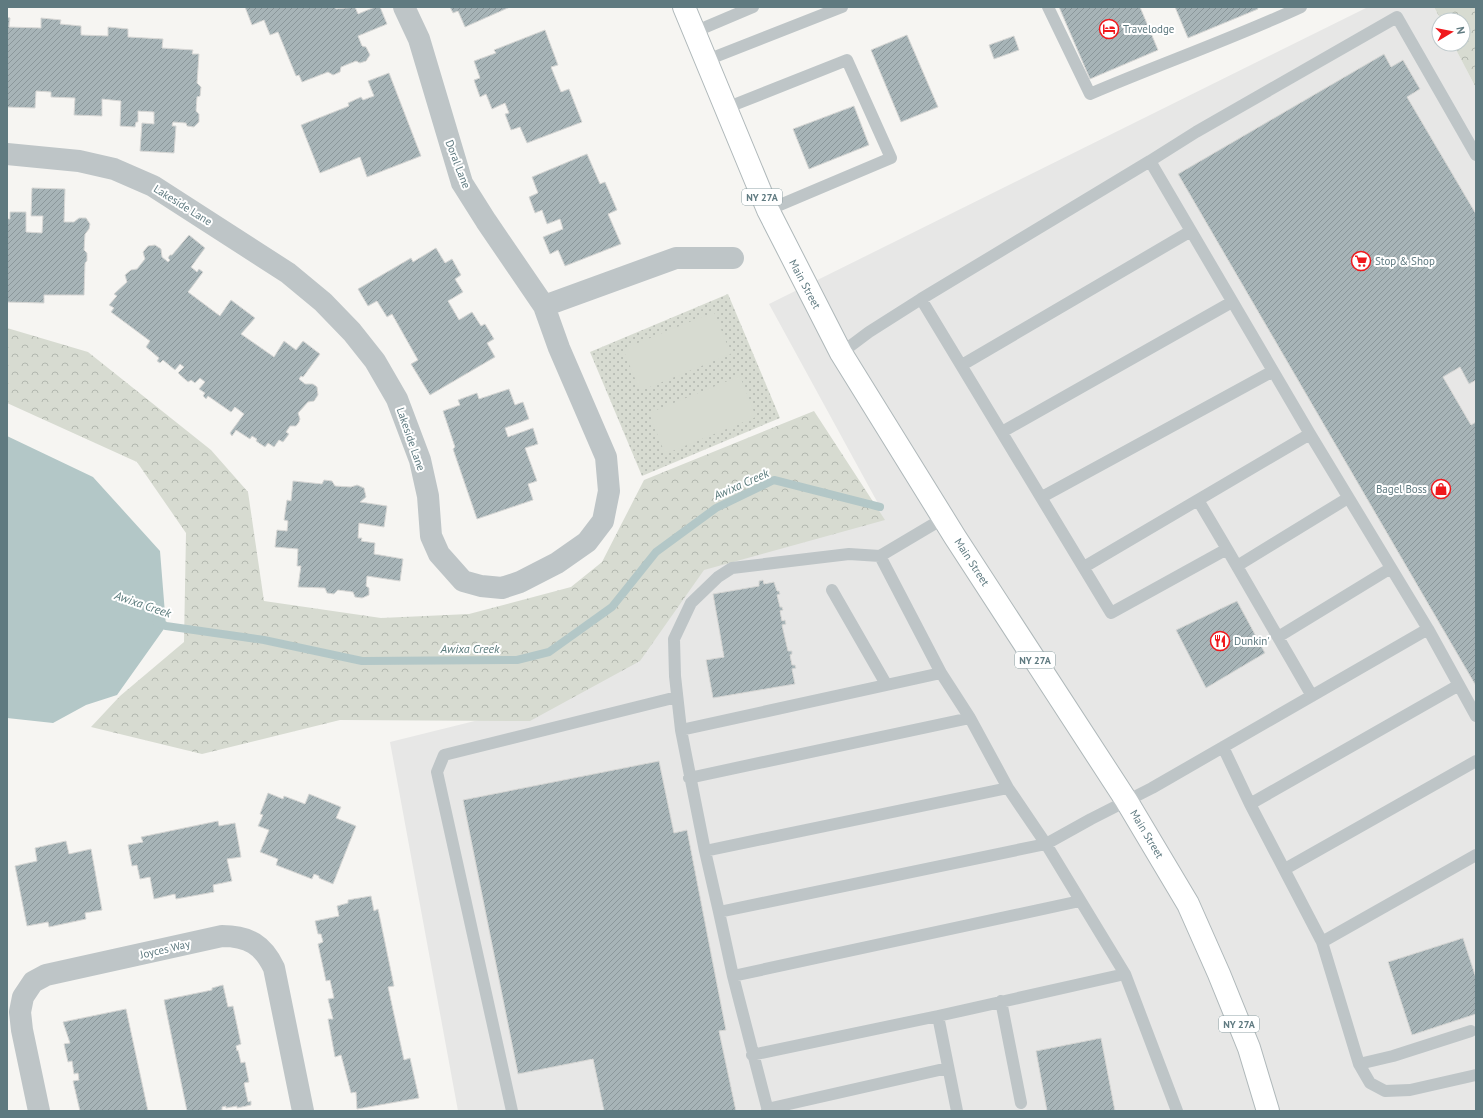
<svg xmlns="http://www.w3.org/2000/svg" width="1483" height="1118" viewBox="0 0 1483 1118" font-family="'PT Sans',sans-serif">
  <defs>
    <pattern id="grass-dots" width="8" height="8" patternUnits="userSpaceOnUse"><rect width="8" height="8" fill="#d7dbd1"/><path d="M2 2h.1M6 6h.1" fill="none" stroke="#b2b7af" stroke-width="1.8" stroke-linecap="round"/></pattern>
    <pattern id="forest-crowns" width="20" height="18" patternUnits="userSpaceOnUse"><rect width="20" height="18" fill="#d7dbd1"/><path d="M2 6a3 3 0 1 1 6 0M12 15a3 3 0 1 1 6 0" fill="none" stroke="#b2b7af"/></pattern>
    <pattern id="building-hatch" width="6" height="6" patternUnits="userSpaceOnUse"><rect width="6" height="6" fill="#a7b4b7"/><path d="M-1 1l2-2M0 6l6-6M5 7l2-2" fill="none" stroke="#8b979a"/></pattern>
  </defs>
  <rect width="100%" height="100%" fill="#f6f5f2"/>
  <path fill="#e7e7e6" d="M 1368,7 L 1434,7 L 1441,20 L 1439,20 L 1439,44 L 1453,44 L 1476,88 L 1476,1111 L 458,1111 L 390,742 L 560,700 L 661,569 L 880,507 L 769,304 Z"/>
  <path fill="url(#grass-dots)" d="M 728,294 L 780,418 L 642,476 L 590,352 Z"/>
  <path fill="url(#forest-crowns)" d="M 1434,7 L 1476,7 L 1476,88 L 1453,44 L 1463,44 L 1463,20 L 1441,20 Z
    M 7,328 L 88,352 L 211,450 L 248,492 L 264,601 L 381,618 L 469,614 L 571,587 L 602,562 L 644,480 L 814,411 L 885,520 L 704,570 L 640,661 L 530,721 L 340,720 L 202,754 L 91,727 L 120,696 L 184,642 L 186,533 L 137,462 L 7,403 Z"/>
  <path fill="#d7dbd1" d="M 714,312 L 731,354 L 640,391 L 623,349 Z
    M 740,376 L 756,417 L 665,454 L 649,413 Z"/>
  <path fill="#b3c7c7" d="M 7,436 L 93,477 L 160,551 L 166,626 L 117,695 L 86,705 L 53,723 L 7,718 Z"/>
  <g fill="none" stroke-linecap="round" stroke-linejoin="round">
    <path stroke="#b3c7c7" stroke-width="8" d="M 157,622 L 166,626 L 264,640 L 362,661 L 517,660 L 549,652 L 612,607 L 656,552 L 716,508 L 774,480 L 880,507"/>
  </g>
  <path fill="url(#building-hatch)" stroke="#d7d7d5" d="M 245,7 L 335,7 L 336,9 L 355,7 L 358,14 L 375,7 L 380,7 L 387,24 L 358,36 L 362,46 L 366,47 L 370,55 L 366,61 L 360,63 L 356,61 L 341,67 L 340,72 L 333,75 L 328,72 L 302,82 L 299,75 L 296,76 L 278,32 L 270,35 L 264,20 L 252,25 Z
    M 450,7 L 510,7 L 465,27 L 458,11 L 453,13 Z
    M 1059,7 L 1140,7 L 1158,50 L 1090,79 Z
    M 1175,7 L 1257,7 L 1258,9 L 1188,38 Z
    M 7,17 L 10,18 L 9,27 L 41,28 L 41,18 L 61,20 L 60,24 L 81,26 L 81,35 L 108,36 L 108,27 L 128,29 L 128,37 L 163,39 L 162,48 L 193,50 L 192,54 L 199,54 L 197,83 L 201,87 L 200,96 L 197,97 L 196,111 L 199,114 L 199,122 L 194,127 L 187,126 L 186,123 L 173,122 L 172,126 L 176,126 L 174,153 L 140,151 L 142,123 L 154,124 L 154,112 L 138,111 L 138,122 L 136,122 L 135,127 L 120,126 L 121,101 L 102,99 L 102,116 L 74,115 L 75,98 L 51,97 L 51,92 L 36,91 L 35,108 L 7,107 Z
    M 545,30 L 558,65 L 551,67 L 561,92 L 569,89 L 582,122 L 527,143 L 520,127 L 511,130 L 505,114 L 509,113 L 505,103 L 492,109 L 486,94 L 480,97 L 474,80 L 480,78 L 474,61 L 496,53 L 494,50 Z
    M 907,35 L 938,107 L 901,122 L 871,50 Z
    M 1014,36 L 1019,50 L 994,59 L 989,45 Z
    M 1384,54 L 1391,67 L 1403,60 L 1420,89 L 1407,97 L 1476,214 L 1476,380 L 1469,384 L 1460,367 L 1443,377 L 1471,425 L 1476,422 L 1476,686 L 1178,174 Z
    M 389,73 L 421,156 L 367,177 L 360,157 L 320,173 L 301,125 L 349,106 L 348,103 L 361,97 L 363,100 L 374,96 L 368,81 Z
    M 854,106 L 869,145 L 809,169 L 793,129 Z
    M 587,154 L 600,184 L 605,182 L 617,210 L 608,214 L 621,244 L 565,266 L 558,250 L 550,254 L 543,237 L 563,229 L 560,219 L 547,224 L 542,210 L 535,213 L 529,197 L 538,193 L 532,177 Z
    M 32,188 L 65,189 L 64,222 L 74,222 L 79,218 L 86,218 L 90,224 L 89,229 L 85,234 L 84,250 L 87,253 L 87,261 L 85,263 L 84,295 L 44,295 L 44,303 L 7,302 L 7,219 L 10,219 L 10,212 L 26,212 L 26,232 L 42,233 L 43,216 L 31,216 Z
    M 189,235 L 205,248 L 191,267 L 197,272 L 199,269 L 203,272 L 188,292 L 220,316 L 231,300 L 255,318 L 241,334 L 274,357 L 284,341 L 296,350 L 303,341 L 320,354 L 303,377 L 301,376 L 299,379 L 305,384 L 313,384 L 317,387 L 318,395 L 314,401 L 308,402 L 298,413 L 300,419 L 299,422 L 296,426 L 290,426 L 286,432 L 289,434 L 283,442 L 279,440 L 274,447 L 268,443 L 265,447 L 256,441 L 257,439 L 252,436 L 250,439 L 236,430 L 232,436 L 230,433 L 244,414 L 235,407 L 231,412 L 208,396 L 206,399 L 203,396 L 205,393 L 199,389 L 205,382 L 200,378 L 195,383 L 191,380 L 188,382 L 178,373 L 184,367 L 180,364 L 175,370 L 163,360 L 160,363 L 157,361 L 159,358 L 146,347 L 150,341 L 111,312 L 114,308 L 109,305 L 117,296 L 114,294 L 127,282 L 125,275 L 131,270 L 137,269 L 145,259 L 143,252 L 148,246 L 155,245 L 161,249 L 162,257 L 168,262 L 170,260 L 168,258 L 170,255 L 172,255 Z
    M 436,248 L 445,263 L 452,259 L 461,275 L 455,279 L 463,292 L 448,301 L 459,320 L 472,312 L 481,326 L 485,324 L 494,339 L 487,343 L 495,357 L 430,395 L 411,364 L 418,360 L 392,314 L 387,317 L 377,301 L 368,306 L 358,289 L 411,258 L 413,262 Z
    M 509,389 L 515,405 L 523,402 L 529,419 L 505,428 L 508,437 L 533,428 L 538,444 L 525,448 L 537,481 L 528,484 L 533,500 L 477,519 L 453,449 L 455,447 L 443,411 L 460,405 L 458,400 L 477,393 L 479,399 Z
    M 324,480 L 332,481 L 335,486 L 351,487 L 357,485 L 364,488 L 366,497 L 360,502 L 387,506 L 384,527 L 359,523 L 358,538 L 362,538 L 361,541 L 375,543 L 374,554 L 403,559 L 400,581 L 367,576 L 366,586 L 369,588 L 369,595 L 362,598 L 355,597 L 353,592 L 338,590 L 334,594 L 327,593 L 325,588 L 298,587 L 301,566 L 297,566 L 298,549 L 275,547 L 277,530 L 287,531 L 288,521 L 284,520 L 287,500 L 291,501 L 293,481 L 322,484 Z
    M 763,580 L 764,584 L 774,582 L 777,591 L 779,591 L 780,594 L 777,595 L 780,607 L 782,607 L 783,610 L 780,611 L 782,621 L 785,620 L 786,624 L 782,625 L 788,651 L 792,651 L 792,654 L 790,655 L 792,665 L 795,665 L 796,668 L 792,669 L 795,684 L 713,698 L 706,660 L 724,657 L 713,594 L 759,586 L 759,581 Z
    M 1237,601 L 1265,653 L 1206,688 L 1176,630 Z
    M 659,761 L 674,833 L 687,830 L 726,1030 L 719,1031 L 736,1111 L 604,1111 L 593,1059 L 518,1074 L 463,800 Z
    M 268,793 L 283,799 L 284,796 L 305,804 L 309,794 L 341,807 L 336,818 L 356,826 L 333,884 L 319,878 L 319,876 L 314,874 L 312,879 L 276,865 L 278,859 L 260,852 L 269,830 L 258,826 L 263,815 L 260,814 Z
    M 218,821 L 219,826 L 235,823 L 241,857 L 227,859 L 232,881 L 213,885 L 214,892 L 176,899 L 175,894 L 154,899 L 150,877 L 140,879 L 137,865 L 132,866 L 128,845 L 143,842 L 141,837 Z
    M 66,841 L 69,854 L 91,849 L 102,910 L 85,913 L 86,919 L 49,927 L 48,922 L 27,926 L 15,866 L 37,861 L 35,848 Z
    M 371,896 L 374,911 L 378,909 L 394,986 L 388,987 L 404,1060 L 410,1058 L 419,1098 L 357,1109 L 356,1092 L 351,1093 L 341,1055 L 335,1057 L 328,1019 L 333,1019 L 328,999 L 334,998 L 330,980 L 326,981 L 318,944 L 323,942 L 321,934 L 318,934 L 315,921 L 339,916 L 337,906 L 348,903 L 348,900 Z
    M 1463,938 L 1476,978 L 1476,1014 L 1412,1035 L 1388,962 Z
    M 223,985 L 228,1007 L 233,1006 L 241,1044 L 236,1046 L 237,1051 L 238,1050 L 241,1063 L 245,1062 L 249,1082 L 244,1083 L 248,1102 L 251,1101 L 251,1105 L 237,1108 L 237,1106 L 226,1108 L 226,1106 L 222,1107 L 222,1110 L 216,1111 L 187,1111 L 164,1000 L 212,990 L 212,988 Z
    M 126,1009 L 148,1111 L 80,1111 L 73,1081 L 79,1080 L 78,1073 L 74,1074 L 72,1061 L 68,1062 L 64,1044 L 70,1043 L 63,1022 Z
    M 1101,1038 L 1115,1111 L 1047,1111 L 1036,1051 Z"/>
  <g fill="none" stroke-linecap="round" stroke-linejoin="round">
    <defs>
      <path id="primary" d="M 684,7 L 768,210 L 841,353 L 955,537 L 1126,800 L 1188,904 L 1219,974 L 1249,1048 L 1268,1111"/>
    </defs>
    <use href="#primary" stroke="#afb8ba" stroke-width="24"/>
    <path stroke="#bec5c7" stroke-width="12" d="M 1048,7 L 1090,94 C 1160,64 1232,39 1301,7
      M 694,32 L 753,7
      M 707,60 L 842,7
      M 726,108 L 847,60 L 891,158 L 768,210
      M 1150,161 L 1196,132 L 1397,17 L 1476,155
      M 921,299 L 1111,613 L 1227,549 L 1312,696
      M 841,353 L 869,332 L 921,299 L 1150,161 L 1310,434 L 1428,629
      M 962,365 L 1191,231
      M 1002,432 L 1232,302
      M 1042,497 L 1273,371
      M 1198,500 L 1227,549
      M 944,518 L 880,556 L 941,673 L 970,718 L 1008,788 L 1046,844 L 1125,974
      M 1237,566 L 1348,498
      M 1084,567 L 1310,434
      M 832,590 L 886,684
      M 1278,637 L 1391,568
      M 681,730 L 941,673
      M 1223,747 L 1250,804 L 1322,942 L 1359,1064 L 1370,1083 L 1385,1091 L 1410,1090 L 1476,1075
      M 689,778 L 970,718
      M 1250,804 L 1459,685
      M 705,851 L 1008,788
      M 1285,869 L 1476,761
      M 719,912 L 705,851 L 681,730 L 675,676 L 674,639 L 691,603 L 718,577 L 732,568 L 849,554 L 880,556
      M 1322,942 L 1476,855
      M 733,976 L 1080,901
      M 1001,1001 L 1021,1103
      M 752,1055 L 938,1016
      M 1359,1064 L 1393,1056 L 1471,1031
      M 767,1109 L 948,1068
      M 512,1111 L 437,772 L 444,755 L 677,697
      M 768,1111 L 733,976 L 719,912 L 1046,844 L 1091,819 L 1152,788 L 1428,629 L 1476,716
      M 957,1111 L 938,1016 L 1125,974 L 1177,1111"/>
    <path stroke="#bec5c7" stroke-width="22" d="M 7,154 L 79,161 L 114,169 L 153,186 L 288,273 L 323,302 L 352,332 L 375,361 L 397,399 L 420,460 L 428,496 L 431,536 L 439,554 L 463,581 L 481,586 L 502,588 L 520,582 L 557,563 L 587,542 L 603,521 L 609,491 L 606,457 L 559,348 L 544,306 L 486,221 L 462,183 L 419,39 L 404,7
      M 544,306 L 676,258 L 733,258
      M 39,1111 L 22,1030 L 20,1012 L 23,997 L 33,982 L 46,975 L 222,936 C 249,936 263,945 274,968 L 303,1111"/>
    <use href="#primary" stroke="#fff" stroke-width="22"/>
  </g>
  <defs>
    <symbol id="hotel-ring" viewBox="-11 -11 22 22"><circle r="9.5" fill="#fff" stroke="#f0181c" stroke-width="1.5"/><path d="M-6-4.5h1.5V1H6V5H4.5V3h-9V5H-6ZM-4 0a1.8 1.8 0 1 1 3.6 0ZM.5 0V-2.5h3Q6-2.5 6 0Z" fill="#f0181c"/></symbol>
    <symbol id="supermarket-ring" viewBox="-11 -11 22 22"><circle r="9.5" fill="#fff" stroke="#f0181c" stroke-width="1.5"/><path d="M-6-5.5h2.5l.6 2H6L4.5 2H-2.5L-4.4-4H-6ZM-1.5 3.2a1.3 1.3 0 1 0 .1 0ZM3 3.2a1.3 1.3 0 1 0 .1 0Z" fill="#f0181c"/></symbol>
    <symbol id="shop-ring" viewBox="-11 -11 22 22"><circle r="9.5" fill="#fff" stroke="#f0181c" stroke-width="1.5"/><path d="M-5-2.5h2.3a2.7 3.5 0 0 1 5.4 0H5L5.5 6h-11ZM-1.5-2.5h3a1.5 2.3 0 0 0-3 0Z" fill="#f0181c"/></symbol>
    <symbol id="restaurant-ring" viewBox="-11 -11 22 22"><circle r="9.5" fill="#fff" stroke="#f0181c" stroke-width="1.5"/><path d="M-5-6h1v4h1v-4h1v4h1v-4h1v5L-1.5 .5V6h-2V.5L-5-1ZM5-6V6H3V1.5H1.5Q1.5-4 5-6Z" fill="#f0181c"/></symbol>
  </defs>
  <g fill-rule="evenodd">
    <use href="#hotel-ring" x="1098" y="18" width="22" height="22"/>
    <use href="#supermarket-ring" x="1350" y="250" width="22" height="22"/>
    <use href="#shop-ring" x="1430" y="478" width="22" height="22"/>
    <use href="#restaurant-ring" x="1209" y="630" width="22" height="22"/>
  </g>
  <g text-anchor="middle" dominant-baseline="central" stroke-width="4" stroke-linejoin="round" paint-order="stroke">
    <g fill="#fff" stroke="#8fa2a6" stroke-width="1">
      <rect x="742" y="189" width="40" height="16" rx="3"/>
      <rect x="1015" y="652" width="40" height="16" rx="3"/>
      <rect x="1219" y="1016" width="40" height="16" rx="3"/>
    </g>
    <g font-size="10" font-weight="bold" fill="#5f7a80">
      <text x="762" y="197">NY 27A</text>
      <text x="1035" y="660">NY 27A</text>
      <text x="1239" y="1024">NY 27A</text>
    </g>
    <g font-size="11" fill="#5f7a80" stroke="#fff" text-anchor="start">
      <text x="1123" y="29">Travelodge</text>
      <text x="1375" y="261">Stop &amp; Shop</text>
      <text x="1427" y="489" text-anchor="end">Bagel Boss</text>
      <text x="1234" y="641">Dunkin'</text>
    </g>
    <g font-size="11" fill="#5f7a80" stroke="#fff">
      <text transform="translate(458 164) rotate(69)">Doral Lane</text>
      <text transform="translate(183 205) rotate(32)">Lakeside Lane</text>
      <text transform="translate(805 284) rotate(62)">Main Street</text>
      <text transform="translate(411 439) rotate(71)">Lakeside Lane</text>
      <text transform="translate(972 562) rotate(57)">Main Street</text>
      <text transform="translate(1147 834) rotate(59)">Main Street</text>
      <text transform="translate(165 949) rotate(-13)">Joyces Way</text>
    </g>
    <g font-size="12" font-style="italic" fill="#5a7b7c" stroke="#fff">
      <text transform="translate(741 484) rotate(-24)">Awixa Creek</text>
      <text transform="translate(143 604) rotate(19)">Awixa Creek</text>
      <text x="470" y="648">Awixa Creek</text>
    </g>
  </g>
  <rect width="1483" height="1118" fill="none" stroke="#5f7a80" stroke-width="16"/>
  <g transform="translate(1451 32) rotate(80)"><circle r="19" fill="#ffffff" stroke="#bfcacc"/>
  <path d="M0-3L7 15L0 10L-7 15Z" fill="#f0181c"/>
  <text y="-6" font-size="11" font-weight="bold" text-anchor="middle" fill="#5f7a80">N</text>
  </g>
</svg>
